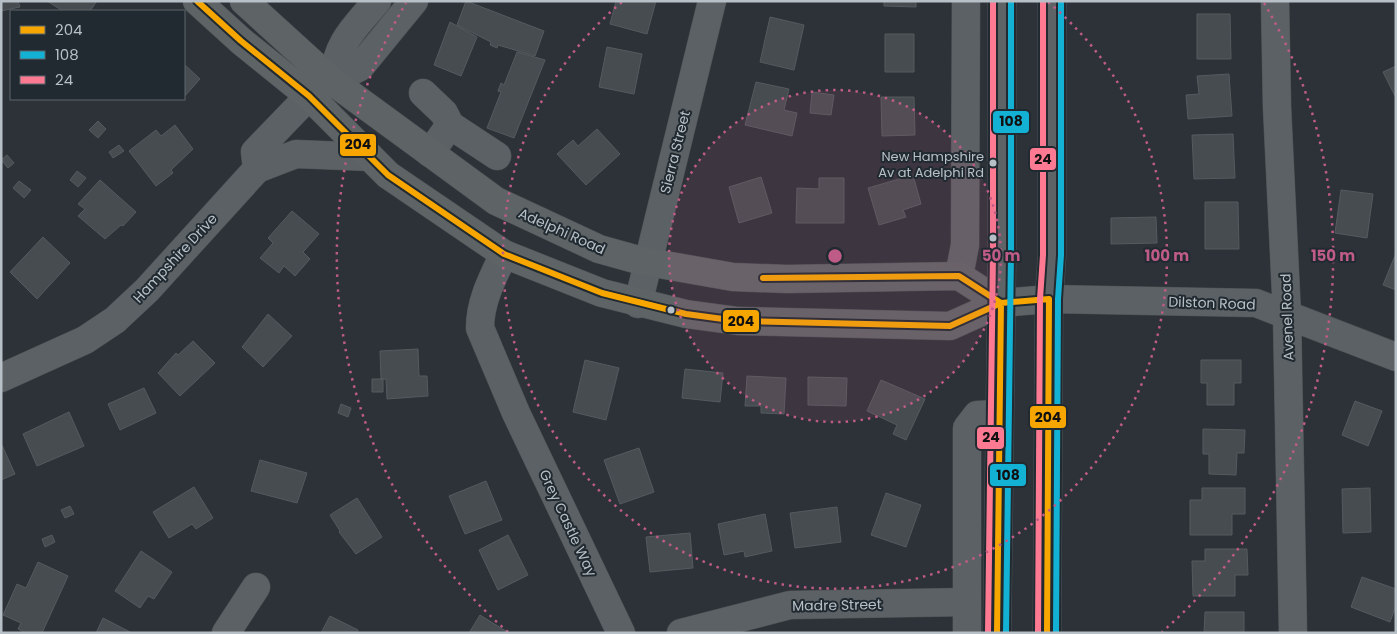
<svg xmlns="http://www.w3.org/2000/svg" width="1397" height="634" font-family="Poppins,sans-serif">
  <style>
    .building { fill: #474c50; stroke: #545a5f }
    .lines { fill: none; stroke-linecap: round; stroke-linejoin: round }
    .minor-casing { stroke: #4a4e52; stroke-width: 29 }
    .major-casing { stroke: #494f54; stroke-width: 29 }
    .minor { stroke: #5c6165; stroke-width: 28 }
    .major { stroke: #5e6366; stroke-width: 28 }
    .bus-1-casing { stroke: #202a30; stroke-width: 10 }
    .bus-2-casing { stroke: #202a30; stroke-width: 10 }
    .bus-3-casing { stroke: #202a30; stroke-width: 10 }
    .bus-1 { stroke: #f7a600; stroke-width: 6 }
    .bus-2 { stroke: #13b2d5; stroke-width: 6 }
    .bus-3 { stroke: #fe7a93; stroke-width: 6 }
    .ring { fill: none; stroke: #be5b86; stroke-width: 2.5; stroke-dasharray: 2.5 5 }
    .bus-dot { fill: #b7c0c7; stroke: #202a30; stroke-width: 2 }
    .labels { text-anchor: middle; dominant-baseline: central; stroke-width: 4; stroke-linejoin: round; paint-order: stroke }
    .bus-label { font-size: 13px; fill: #b7c0c7; stroke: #202a30; text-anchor: end }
    .street-label { font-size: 14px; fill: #b7c0c7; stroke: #202a30 }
    .centre { fill: #be5b86; stroke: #202a30; stroke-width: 2.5 }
    .ring-label { font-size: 15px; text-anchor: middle; font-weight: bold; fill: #be5b86; stroke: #202a30; stroke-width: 4; stroke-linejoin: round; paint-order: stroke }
    .line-badge { stroke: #202a30; stroke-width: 2 }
    .pale-badge-label { font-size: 14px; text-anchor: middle; font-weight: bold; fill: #111 }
  </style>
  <rect width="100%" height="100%" fill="#2c3237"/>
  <path class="building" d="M1,1H18L20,7L1,11Z
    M47,1H97L90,11H63Z
    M466,1L544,31L535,56L498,45L497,48L490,45L491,42L457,25Z
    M616,1H656L647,34L610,24Z
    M884,1H916V7L884,6Z
    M1197,14H1230L1231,59H1197Z
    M770,17L804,25L794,70L760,62Z
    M450,22L477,37L461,76L434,65Z
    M885,34H914V72H885Z
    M607,47L642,54L634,94L599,87Z
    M517,52L545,60L514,138L487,128L501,92L498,91L501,83L504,85Z
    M184,64L200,79L184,97Z
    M1396,66V98L1383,72Z
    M1229,74L1232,116L1188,119L1186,95L1199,94L1197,76Z
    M756,82L789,89L784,110L797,113L792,136L745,125Z
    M812,92L834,95L831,115L810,113Z
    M881,97H914L915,135L882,136Z
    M98,121L106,129L98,138L89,130Z
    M175,125L193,149L171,170L173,173L156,186L129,151L156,130L161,136Z
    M597,129L620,154L586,185L557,154L573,140L578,146Z
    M1233,134L1235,178L1194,179L1192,135Z
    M119,145L124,151L113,158L109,152Z
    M7,155L14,163L8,168L1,160Z
    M77,171L86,178L78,187L70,180Z
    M913,175L921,204L903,210L906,217L879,225L868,188Z
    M761,177L772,213L739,223L729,187Z
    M819,178H844V223H796L797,188L819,189Z
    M100,180L136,212L123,226L121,225L105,239L78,216L85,209L78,204Z
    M19,181L31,190L24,198L13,188Z
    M1341,190L1373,194L1367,238L1335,233Z
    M1205,202H1238L1239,249H1205Z
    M292,211L319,234L303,252L310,259L295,276L284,266L279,273L260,258L273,243L268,238Z
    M1156,217L1157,243L1111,244V218Z
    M43,237L70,263L37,299L10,272Z
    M1396,253V290L1383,285Z
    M268,314L292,336L263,367L242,347Z
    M193,341L215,363L180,396L158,373L176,353L178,355Z
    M418,349L419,376H427L428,396L387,399L386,379H381L380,351Z
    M585,360L619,368L606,420L573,412Z
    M1201,360H1241V383H1234V405H1207V383H1201Z
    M685,369L723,373L720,402L682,398Z
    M747,376L786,378L784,414L761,413V406H745Z
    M808,377L847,378L846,406L808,405Z
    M372,379H383V392H372Z
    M881,380L925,399L906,440L893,434L897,425L867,411Z
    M144,388L156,413L120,430L108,404Z
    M1355,401L1382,411L1368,446L1342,435Z
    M341,404L351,408L348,417L338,413Z
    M69,412L84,446L37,466L23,434Z
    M1203,429L1245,430L1244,453H1237L1236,475L1209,474V454H1203Z
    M1,443L15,474L1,480Z
    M639,448L654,492L620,504L604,460Z
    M260,460L307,473L297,503L251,491Z
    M486,481L502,520L465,534L449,496Z
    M194,487L213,518L196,529L192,524L169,538L153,512Z
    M1202,488H1245V514H1232V535H1190V500H1202Z
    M1370,488L1371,532L1343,533L1342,489Z
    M886,493L921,505L906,547L871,535Z
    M357,498L382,537L356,554L339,532L340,531L330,515Z
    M70,506L74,514L65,518L61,510Z
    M837,507L841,542L795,548L790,513Z
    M765,514L772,551L745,557L744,551L724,555L718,524Z
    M690,533L693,568L650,572L646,537Z
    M52,535L55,542L45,547L42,539Z
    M508,535L528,575L498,590L479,550Z
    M1205,549H1247L1248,575H1235V596H1193L1192,561H1205Z
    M141,551L172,572L154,599L148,596L140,608L115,591Z
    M38,562L68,576L42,633H26L18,629L21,623L3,615L17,584L26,588Z
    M1362,577L1396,589V606L1390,622L1351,607Z
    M1205,612H1244V633H1204Z
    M480,615L509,633H469Z
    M330,616L358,630L357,633H321Z
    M103,618L132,633H96Z"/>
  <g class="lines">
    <defs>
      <path id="minor" d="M1275,1L1277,107L1287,315L1293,633
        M332,81C339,40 351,32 377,1
        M423,93L444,113L450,125L430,153
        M450,125L497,156
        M257,169L296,154L370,157
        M504,254C493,277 480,301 480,328L516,413L621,633
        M959,276L965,245L966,1
        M1049,299L1256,303L1396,357
        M638,304L712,1
        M1,378L85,340L115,320L147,290L257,169L255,152L309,96L332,81L360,67L414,1
        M226,633L256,587
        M681,633L790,605L967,602
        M967,633V428L977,415L999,414"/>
      <path id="major" d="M197,1L241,41L309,96L388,175L504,254L602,293L686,314L738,321L950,326L1001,303L1049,299
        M244,1L332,81L496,201L599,249L642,261L733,277L787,279L959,276L1001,303
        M997,633L1002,253V1
        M1047,633L1049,299L1052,255V1"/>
    </defs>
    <use href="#minor" class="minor-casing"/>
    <use href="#major" class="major-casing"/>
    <use href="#minor" class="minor"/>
    <use href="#major" class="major"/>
    <defs>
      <path id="bus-1" d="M197,1L241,41L309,96L388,175L504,254L602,293L686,314L738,321L950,326L1001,303L1049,299L1047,633
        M763,278L959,276L1001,303
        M997,633L1001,303"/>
      <path id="bus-2" d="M1006,633L1011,253V1
        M1056,633L1058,299L1061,255V1"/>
      <path id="bus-3" d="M988,633L993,253V1
        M1038,633L1040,299L1043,255V1"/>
    </defs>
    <use href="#bus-1" class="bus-1-casing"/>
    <use href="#bus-2" class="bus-2-casing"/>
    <use href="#bus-3" class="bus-3-casing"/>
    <use href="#bus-1" class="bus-1"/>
    <use href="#bus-2" class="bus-2"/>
    <use href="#bus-3" class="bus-3"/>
  </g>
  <circle cx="835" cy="256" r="166" fill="#be5b86" fill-opacity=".12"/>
  <g class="ring">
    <circle cx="835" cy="256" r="166"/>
    <path d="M1048 2A332 332 0 1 1 622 2"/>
    <path d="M508 632A498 498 0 0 1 406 3M1264 3A498 498 0 0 1 1162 632"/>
  </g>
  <g class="bus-dot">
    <circle cx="993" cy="163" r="4.5"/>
    <circle cx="993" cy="238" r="4.5"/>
    <circle cx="671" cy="310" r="4.5"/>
  </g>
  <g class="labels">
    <g class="bus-label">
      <text x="984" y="156">New Hampshire<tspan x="984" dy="16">Av at Adelphi Rd</tspan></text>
    </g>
    <g class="street-label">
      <text transform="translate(675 152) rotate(-76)">Sierra Street</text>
      <text transform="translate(562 231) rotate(24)">Adelphi Road</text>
      <text transform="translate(175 258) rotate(-47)">Hampshire Drive</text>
      <text transform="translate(1212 303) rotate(2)">Dilston Road</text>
      <text transform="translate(1287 317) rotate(-92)">Avenel Road</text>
      <text transform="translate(568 523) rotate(65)">Grey Castle Way</text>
      <text transform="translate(837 605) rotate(-1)">Madre Street</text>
    </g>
  </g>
  <circle cx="835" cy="256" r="8" class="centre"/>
  <g class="ring-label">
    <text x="1001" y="261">50 m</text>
    <text x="1167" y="261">100 m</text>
    <text x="1333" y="261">150 m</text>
  </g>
  <g class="line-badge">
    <rect x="992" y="110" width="38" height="24" rx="5" fill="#13b2d5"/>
    <rect x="339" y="133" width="38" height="24" rx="5" fill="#f7a600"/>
    <rect x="1029" y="147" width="28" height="24" rx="5" fill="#fe7a93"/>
    <rect x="722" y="309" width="38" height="24" rx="5" fill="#f7a600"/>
    <rect x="1029" y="405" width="38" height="24" rx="5" fill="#f7a600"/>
    <rect x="976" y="426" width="29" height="24" rx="5" fill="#fe7a93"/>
    <rect x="989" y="463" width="38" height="24" rx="5" fill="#13b2d5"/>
  </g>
  <g class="pale-badge-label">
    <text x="1011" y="126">108</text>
    <text x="358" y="149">204</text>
    <text x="1043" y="164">24</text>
    <text x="741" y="326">204</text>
    <text x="1048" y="422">204</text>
    <text x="991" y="442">24</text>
    <text x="1008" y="480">108</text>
  </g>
  <rect width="1397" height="634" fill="none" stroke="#b7c0c7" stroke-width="5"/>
  <rect x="10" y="10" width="175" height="90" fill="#202a30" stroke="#5c666c"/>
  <rect x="20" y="26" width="25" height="8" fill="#f7a600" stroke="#5c666c"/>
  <text x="55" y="35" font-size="15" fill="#b7c0c7">204</text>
  <rect x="20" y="51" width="25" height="8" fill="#13b2d5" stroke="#5c666c"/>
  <text x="55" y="60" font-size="15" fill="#b7c0c7">108</text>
  <rect x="20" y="76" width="25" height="8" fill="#fe7a93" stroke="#5c666c"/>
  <text x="55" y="85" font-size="15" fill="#b7c0c7">24</text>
</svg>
